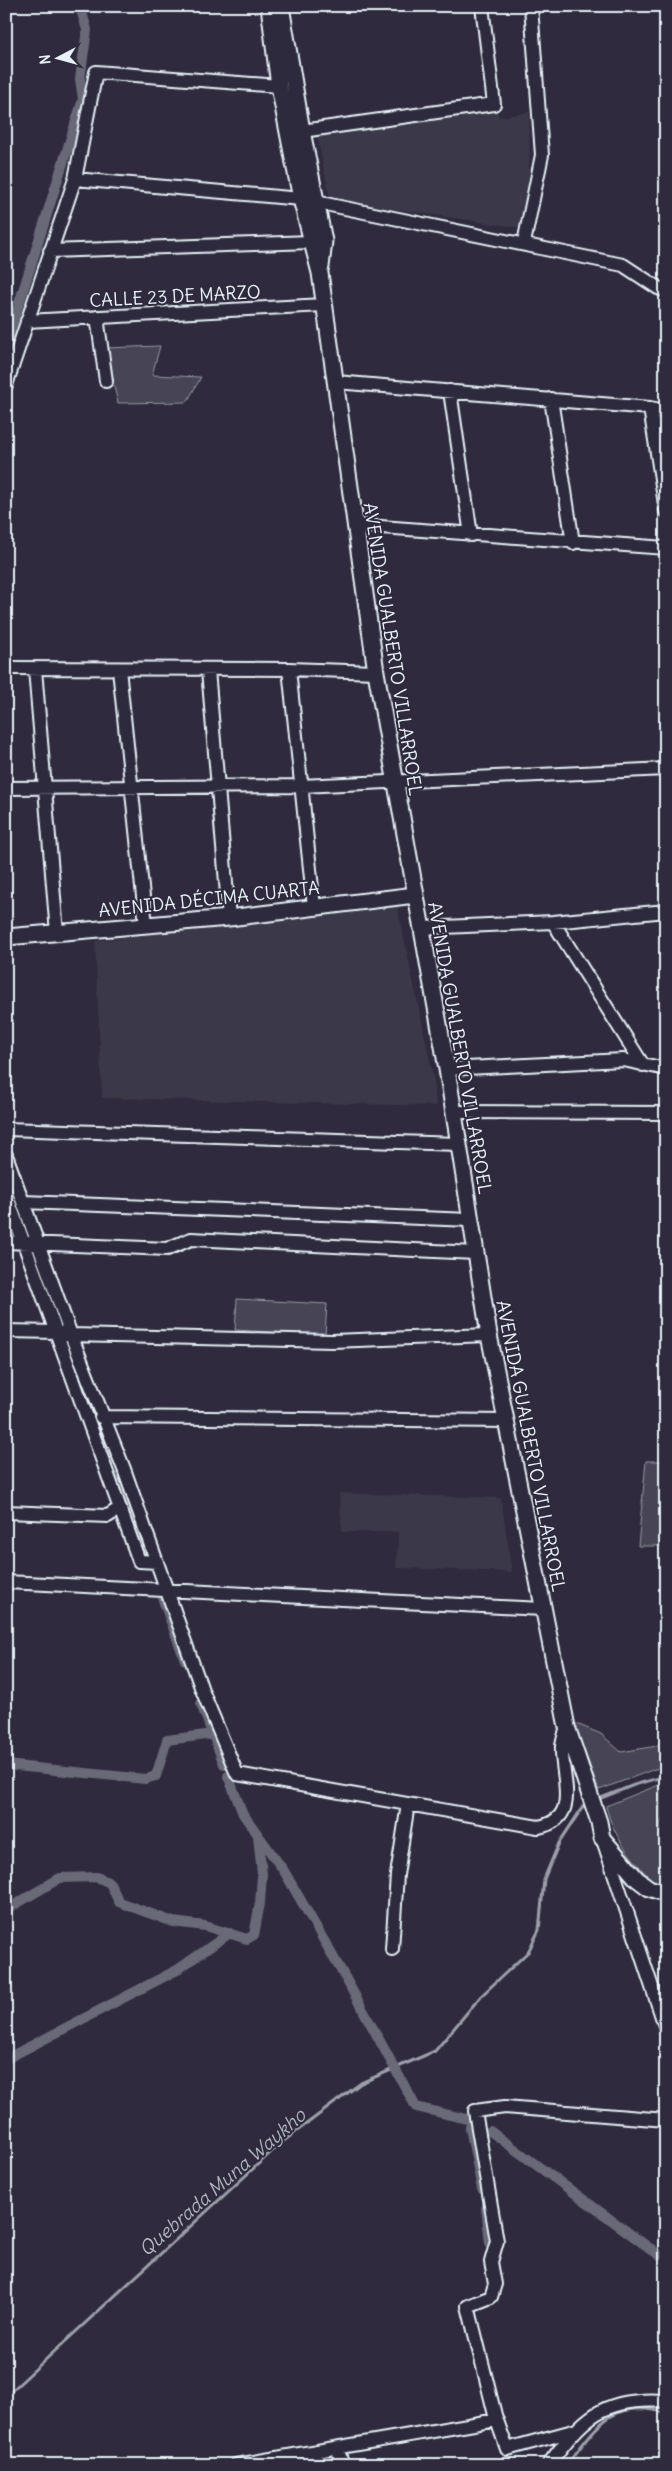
<svg xmlns="http://www.w3.org/2000/svg" width="672" height="2471" font-family="Delius,sans-serif">
  <style>
    .built { fill: #3b3749 }
    .green { fill: #464455; stroke: #979aa6 }
    .lines { fill: none; stroke-linecap: round; stroke-linejoin: round }
    .stream { stroke: #9c9fab; stroke-width: 3 }
    .canal { stroke: #696978; stroke-width: 10 }
    .minor-casing { stroke: #e8f1f8; stroke-width: 16 }
    .major-casing { stroke: #e8f1f8; stroke-width: 19 }
    .minor { stroke: #2f2a3d; stroke-width: 12 }
    .major { stroke: #2f2a3d; stroke-width: 15 }
    .labels { text-anchor: middle; dominant-baseline: central; stroke-width: 4; stroke-linejoin: round; paint-order: stroke }
    .street-label { font-size: 18px; fill: #e8f1f8; stroke: #2f2a3d }
    .water-label { font-size: 19px; font-style: italic; fill: #afb4be; stroke: #2f2a3d }
  </style>
  <rect width="100%" height="100%" fill="#2f2a3d"/>
  <filter id="ink" filterUnits="userSpaceOnUse"><feTurbulence type="fractalNoise" baseFrequency=".02" numOctaves="2"/><feDisplacementMap in="SourceGraphic" scale="10" xChannelSelector="R" yChannelSelector="G"/><feConvolveMatrix kernelMatrix="1 2 1 2 8 2 1 2 1" color-interpolation-filters="sRGB"/></filter>
  <g filter="url(#ink)">
    <path class="built" d="M497,110L499,117L530,112L528,229L333,200L329,194L317,136Z
      M397,904L434,1080L436,1106L102,1098L95,941Z
      M339,1493L501,1498L512,1572L396,1568L398,1532H342Z
      M666,1806V1845L660,1825Z"/>
    <path class="green" d="M160,346L152,375L201,377L187,402L118,403L105,348Z
      M237,1299L327,1304L325,1335L235,1330Z
      M646,1461H666V1546H638Z
      M574,1723L601,1734L621,1752L657,1746L666,1732V1765L599,1790Z
      M666,1782V1806L660,1825L666,1845V1882L653,1881C632,1860 613,1836 606,1806Z"/>
    <g class="lines">
      <path class="stream" d="M596,1800L634,1785L666,1776
        M6,2396L281,2143L361,2083L435,2051L481,1996L528,1952L539,1930L544,1879L559,1843L584,1805L588,1804
        M567,2465C596,2427 612,2397 666,2413"/>
      <path class="canal" d="M6,345L83,99L80,79L87,30L80,6
        M6,1179L14,1201
        M74,1365L112,1461
        M118,1477L146,1553
        M163,1600L185,1660
        M201,1704L224,1764
        M6,1765L145,1779L156,1776L167,1740L213,1734
        M228,1776L243,1814L284,1871L346,1979L416,2107L475,2121
        M6,1910L60,1878L97,1877L110,1883L119,1902L173,1922L205,1926L247,1939L254,1935L260,1903L262,1874L258,1836
        M6,2059L177,1970L230,1933
        M472,2119L470,2128L482,2189
        M490,2131L659,2255
        M486,2208L490,2243"/>
      <defs>
        <path id="minor" d="M302,131L494,104L482,6
          M75,179L301,199L623,265L658,288L666,291
          M524,243L542,155L531,6
          M50,251L311,242
          M97,317L106,381
          M27,321L324,305
          M336,382L650,408L666,411
          M6,385L75,179L96,72L279,86
          M450,391L471,535
          M551,399L573,543
          M650,408L666,511
          M354,525L666,548
          M6,668L289,669L376,672
          M35,669L57,933
          M119,669L146,925
          M289,669L314,907
          M208,670L229,918
          M6,788L301,786L666,769
          M553,922L643,1065
          M422,928L553,922L666,911
          M447,1069L623,1060L666,1069
          M453,1112L666,1113
          M6,1129L458,1144
          M6,1155L71,1335L124,1469L202,1690L237,1774L538,1827C583,1819 560,1776 562,1746C563,1740 565,1733 567,1727
          M6,1194L139,1561L157,1562
          M24,1202L470,1220
          M6,1242L167,1249L191,1239L475,1253
          M6,1331L56,1332L71,1335L332,1341L489,1335
          M101,1417L507,1421
          M6,1512L108,1516L120,1508
          M6,1582L543,1609
          M604,1843L666,2029
          M392,1949L397,1875L408,1804
          M573,2431L507,2449L495,2415L468,2306L491,2297L495,2284L491,2262L497,2241L475,2111L505,2107L666,2120
          M337,2448L343,2465
          M236,2465L497,2420
          M548,2465C583,2418 603,2396 666,2401"/>
        <path id="major" d="M269,6L279,86L301,199L320,273L376,672L447,1069L489,1335L567,1727L599,1822L602,1838L637,1879L649,1888L666,1894
          M281,6L302,131L324,241L321,267
          M6,937L229,918L415,895"/>
      </defs>
      <use href="#minor" class="minor-casing"/>
      <use href="#major" class="major-casing"/>
      <use href="#minor" class="minor"/>
      <use href="#major" class="major"/>
    </g>
  </g>
  <g class="labels">
    <g class="street-label">
      <text transform="translate(175 296) rotate(-3)">CALLE 23 DE MARZO</text>
      <text transform="translate(393 649) rotate(81)">AVENIDA GUALBERTO VILLARROEL</text>
      <text transform="translate(209 899) rotate(-6)">AVENIDA DÉCIMA CUARTA</text>
      <text transform="translate(460 1048) rotate(80)">AVENIDA GUALBERTO VILLARROEL</text>
      <text transform="translate(531 1446) rotate(79)">AVENIDA GUALBERTO VILLARROEL</text>
    </g>
    <g class="water-label">
      <text transform="translate(222 2182) rotate(-41)">Quebrada Muna Waykho</text>
    </g>
  </g>
  <rect width="672" height="2471" fill="none" stroke="#2f2a3d" stroke-width="25"/>
  <rect x="12" y="12" width="647" height="2446" fill="none" stroke="#e8f1f8" stroke-width="2" filter="url(#ink)"/>
  <g transform="translate(58 58) rotate(264)" stroke="#2f2a3d" stroke-width="4" paint-order="stroke">
  <path d="M0-4L9 19L0 12L-9 19Z" fill="#e8f1f8"/>
  <text y="-8" font-size="14" font-weight="bold" text-anchor="middle" fill="#e8f1f8">N</text>
  </g>
</svg>
